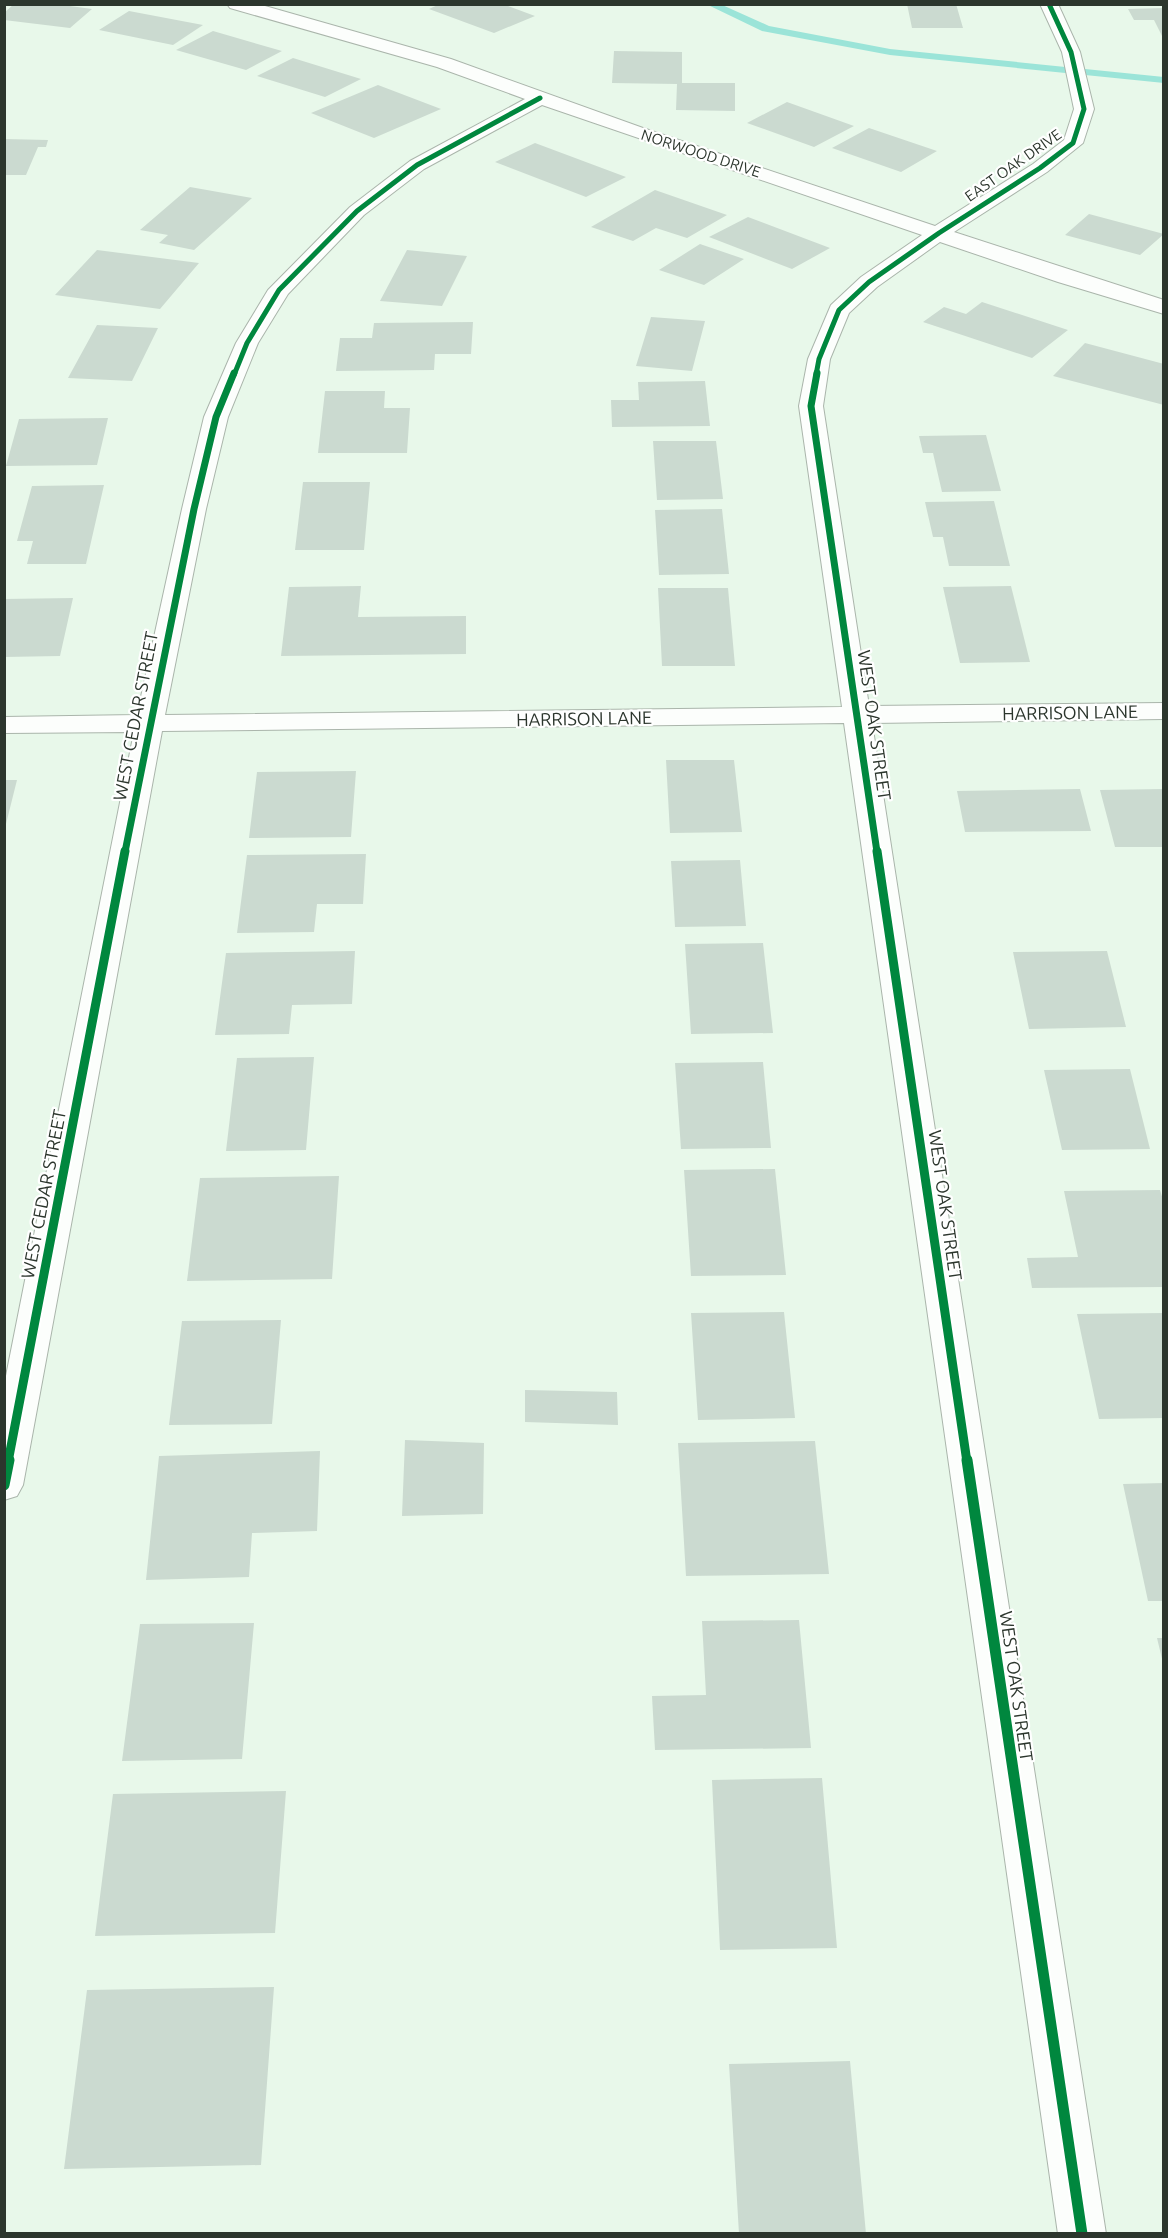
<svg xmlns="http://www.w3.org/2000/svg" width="1168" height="2238" font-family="Ubuntu,sans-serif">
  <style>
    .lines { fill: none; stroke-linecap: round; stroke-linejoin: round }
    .stream { fill: #9be4d8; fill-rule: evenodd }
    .building { fill: #cbdad0 }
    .minor-casing { stroke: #aab5ab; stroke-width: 2 }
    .minor { fill: #fcfefc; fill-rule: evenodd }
    .cycleway-far3-casing { stroke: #fff; stroke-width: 8 }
    .cycleway-far2-casing { stroke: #fff; stroke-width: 10 }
    .cycleway-far1-casing { stroke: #fff; stroke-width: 13 }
    .cycleway-casing { stroke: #fff; stroke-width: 15 }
    .cycleway-far3 { stroke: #00873e; stroke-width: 5 }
    .cycleway-far2 { stroke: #00873e; stroke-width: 7 }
    .cycleway-far1 { stroke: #00873e; stroke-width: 9 }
    .cycleway { stroke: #00873e; stroke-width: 11 }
    .labels { text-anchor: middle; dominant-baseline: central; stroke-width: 4.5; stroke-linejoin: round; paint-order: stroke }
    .far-street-label { font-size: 15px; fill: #2c362d; stroke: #fff }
    .street-label { font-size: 18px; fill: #2c362d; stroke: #fff }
  </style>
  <rect width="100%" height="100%" fill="#e8f8ea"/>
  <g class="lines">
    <path class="stream" d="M706,4H720L769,26L890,49L1164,77V83L890,55L762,31Z"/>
  </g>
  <path class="building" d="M14,4H55L92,9L70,28L4,20V13Z
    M440,4H503L535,16L494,33L429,9Z
    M907,4H956L963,28H912Z
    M1164,8V40L1154,20H1134L1128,9Z
    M129,11L203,25L173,45L99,30Z
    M213,31L282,51L246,70L176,50Z
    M614,51L682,52V83H735V111L676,110L677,84L612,83Z
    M293,58L361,79L325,97L257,76Z
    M378,85L441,109L374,138L311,113Z
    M787,102L854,126L814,147L747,123Z
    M869,128L937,151L901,172L832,148Z
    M4,139L48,140L46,147H38L26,175H4Z
    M535,143L626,177L586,197L495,162Z
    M190,187L252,198L194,250L159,243L168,235L140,230Z
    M655,190L727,215L687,238L656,228L633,241L591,227Z
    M1089,214L1164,234L1140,255L1065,235Z
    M748,217L830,248L792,269L709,237Z
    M700,244L744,259L704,285L659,270Z
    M97,250L199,263L160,309L55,295Z
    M407,250L467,256L442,306L380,301Z
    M982,302L1068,330L1032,358L923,322L944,307L966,314Z
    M651,317L705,321L692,371L636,366Z
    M473,322L471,354H435L434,370L336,371L340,338H372L374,323Z
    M97,325L158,328L132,381L68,378Z
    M1085,343L1164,364V405L1053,376Z
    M705,381L710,426L612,427L611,400H639L638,382Z
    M325,391H385L384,408H410L407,453H318Z
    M108,418L97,465L6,466L19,419Z
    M986,435L1001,491L942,492L933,453H923L919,436Z
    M653,441H716L723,499L657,500Z
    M303,482H370L364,550H295Z
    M104,485L86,564H27L33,541H17L32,486Z
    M994,501L1010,566H949L943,537H933L925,502Z
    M722,509L729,574L659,575L655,510Z
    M361,586L358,617L466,616V654L281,656L289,587Z
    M1011,586L1030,662L960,663L943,587Z
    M658,588H728L735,666H662Z
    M73,598L60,656L4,657V599Z
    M666,760H734L742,832L670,833Z
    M356,771L351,837L249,838L257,772Z
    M5,780H17L5,828Z
    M1080,789L1091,831L965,832L957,791Z
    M1164,789V847H1115L1100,790Z
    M366,854L363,904H317L314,932L237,933L247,855Z
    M740,860L746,926L675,927L671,861Z
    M763,943L773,1033L691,1034L685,944Z
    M355,951L352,1004L292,1005L289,1034L215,1035L226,953Z
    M1107,951L1126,1027L1029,1029L1013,952Z
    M314,1057L306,1150L226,1151L237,1058Z
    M763,1062L771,1148L681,1149L675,1063Z
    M1130,1069L1150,1149L1062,1150L1044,1070Z
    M775,1169L786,1275L691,1276L684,1170Z
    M339,1176L332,1279L187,1281L200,1178Z
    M1160,1190L1164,1203V1287L1032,1288L1027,1258L1078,1257L1064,1191Z
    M784,1312L795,1418L698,1420L691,1313Z
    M1164,1313V1418L1099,1419L1077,1314Z
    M281,1320L272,1424L169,1425L182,1321Z
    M525,1390L617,1392L618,1425L525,1422Z
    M405,1440L484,1443L483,1514L402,1516Z
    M815,1441L829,1574L686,1576L678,1443Z
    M320,1451L317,1531L252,1533L249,1577L146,1580L159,1456Z
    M1164,1483V1601H1148L1123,1484Z
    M799,1620L811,1748L655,1750L652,1696L706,1695L702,1621Z
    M254,1623L242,1759L122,1761L140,1624Z
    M1157,1638H1164V1663H1163Z
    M822,1778L837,1948L720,1950L712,1780Z
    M286,1791L275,1933L95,1936L113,1794Z
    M274,1987L261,2165L64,2169L87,1990Z
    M850,2061L866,2234H739L729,2064Z"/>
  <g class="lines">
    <defs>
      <path id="minor" d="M227,4H258L451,59L643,128L935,226L1033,164L1064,140L1074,109L1062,52L1040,4H1058L1080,52L1094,109L1083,143L1047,172L954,232L1164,300V314L1058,282L940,242L877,287L849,313L830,359L823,406L869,706L1164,703V719L872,723L1106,2234H1058L844,723L162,731L23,1485L17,1496L4,1500V1386L134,732L4,733V717L137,715L182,509L204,417L236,343L268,290L350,207L410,161L525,99L437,67L230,8ZM542,105L922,235L861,277L831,305L808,359L799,406L842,707L165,715L206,509L228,417L258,343L288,294L364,215L424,169Z"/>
    </defs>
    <use href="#minor" class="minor-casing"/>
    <use href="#minor" class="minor"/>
    <defs>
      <path id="cycleway-far3" d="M234,375L247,343L279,290L357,211L417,165L540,98
        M816,375L819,359L839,310L869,282L939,233L1040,168L1073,143L1084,109L1071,52L1049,4"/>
      <path id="cycleway-far2" d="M817,373L811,406L877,852
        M125,852L194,509L216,417L234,373"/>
      <path id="cycleway-far1" d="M877,851L967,1462
        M8,1462L125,851"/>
      <path id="cycleway" d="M967,1460L1082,2234
        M4,1485L9,1460"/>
    </defs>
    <use href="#cycleway-far3" class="cycleway-far3-casing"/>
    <use href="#cycleway-far2" class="cycleway-far2-casing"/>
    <use href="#cycleway-far1" class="cycleway-far1-casing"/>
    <use href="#cycleway" class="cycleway-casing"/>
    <use href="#cycleway-far3" class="cycleway-far3"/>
    <use href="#cycleway-far2" class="cycleway-far2"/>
    <use href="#cycleway-far1" class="cycleway-far1"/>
    <use href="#cycleway" class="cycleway"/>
  </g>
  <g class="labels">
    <g class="far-street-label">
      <text transform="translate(701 153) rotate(18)">NORWOOD DRIVE</text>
      <text transform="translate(1013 165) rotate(-35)">EAST OAK DRIVE</text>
    </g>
    <g class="street-label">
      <text transform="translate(1070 712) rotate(-1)">HARRISON LANE</text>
      <text transform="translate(135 716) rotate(-79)">WEST CEDAR STREET</text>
      <text transform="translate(584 718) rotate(-1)">HARRISON LANE</text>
      <text transform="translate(875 725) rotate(82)">WEST OAK STREET</text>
      <text transform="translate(43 1194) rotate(-79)">WEST CEDAR STREET</text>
      <text transform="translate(946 1205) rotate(82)">WEST OAK STREET</text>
      <text transform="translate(1017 1686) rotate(82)">WEST OAK STREET</text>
    </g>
  </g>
  <rect width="1168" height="2238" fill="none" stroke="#2c362d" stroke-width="12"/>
</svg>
